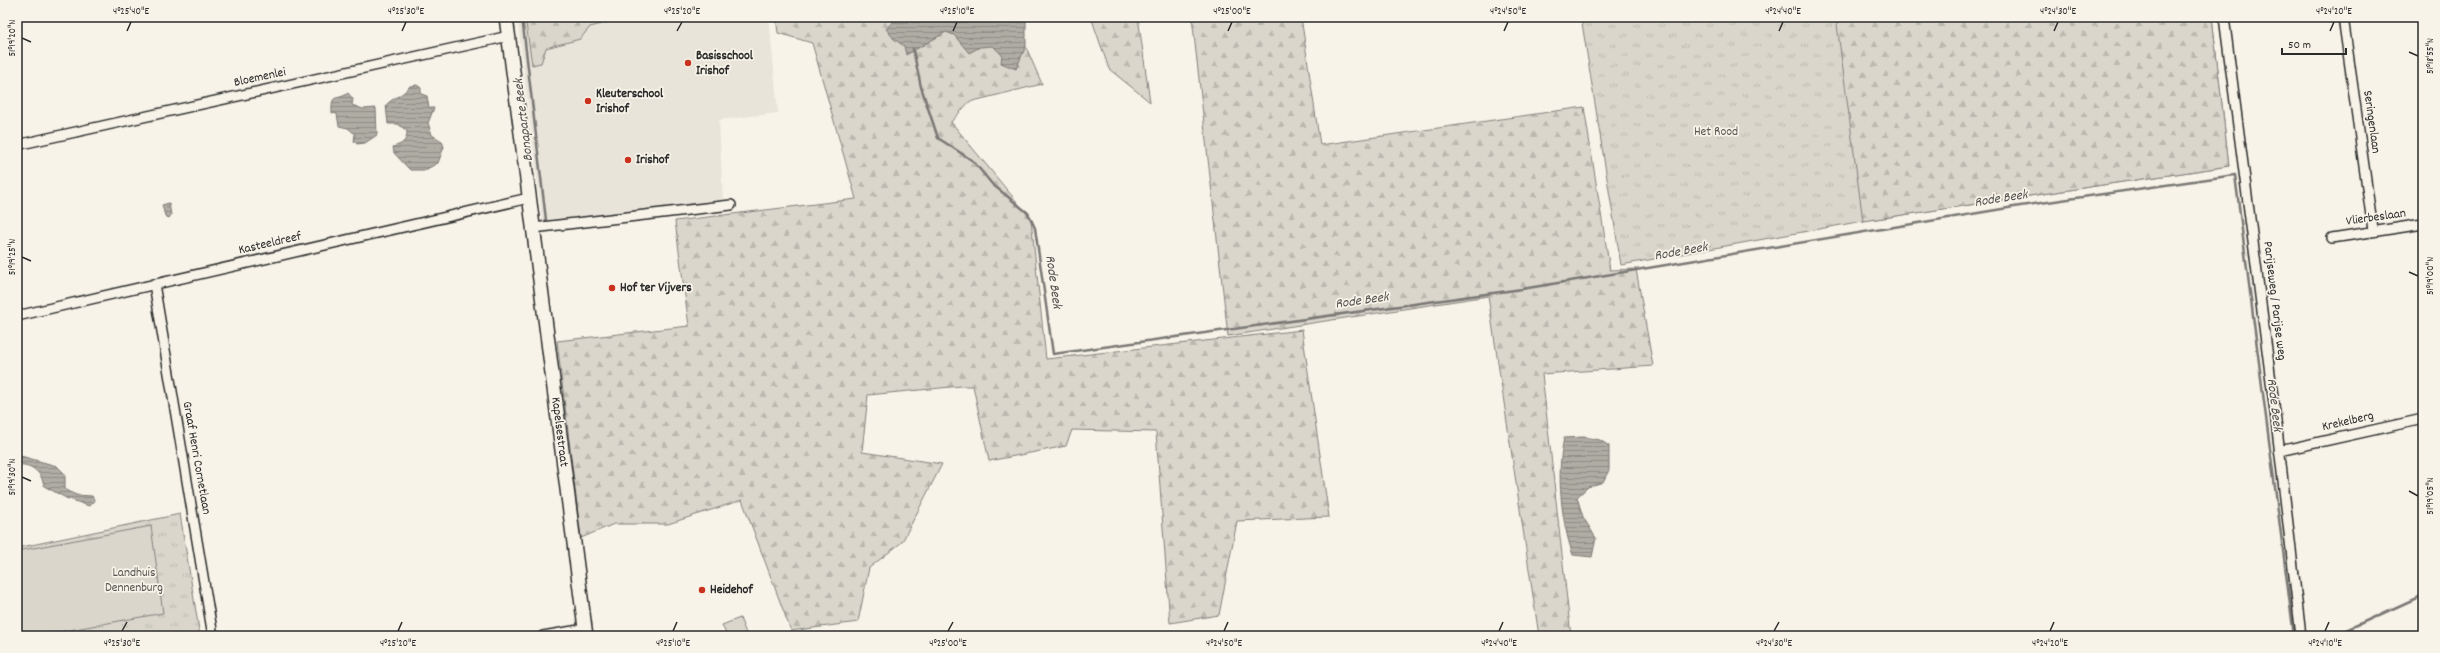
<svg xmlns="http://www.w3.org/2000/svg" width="2440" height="653" font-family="Dekko,sans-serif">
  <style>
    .built { fill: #e8e4da }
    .grass { fill: url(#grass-tufts); stroke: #82807c }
    .forest { fill: url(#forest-firs); stroke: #82807c }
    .garden { fill: #dad6cc; stroke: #82807c }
    .water { fill: url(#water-rules); stroke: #7a7874 }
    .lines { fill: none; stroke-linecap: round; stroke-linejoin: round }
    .stream { stroke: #7a7874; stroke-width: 2.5 }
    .street-casing { stroke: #2b2b2b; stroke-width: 12 }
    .primary-casing { stroke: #2b2b2b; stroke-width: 16 }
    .street { stroke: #f7f3e8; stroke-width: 9 }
    .primary { stroke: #f7f3e8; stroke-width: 13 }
    .ticks { fill: none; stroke: #2b2b2b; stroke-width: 1.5 }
    .poi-dot { fill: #c8321e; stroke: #f7f3e8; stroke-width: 1.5 }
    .labels { text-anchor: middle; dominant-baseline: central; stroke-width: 3.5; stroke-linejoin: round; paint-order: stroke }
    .poi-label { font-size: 13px; font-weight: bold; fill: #2b2b2b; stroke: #f7f3e8; text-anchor: start }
    .street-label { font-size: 13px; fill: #2b2b2b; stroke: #f7f3e8 }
    .park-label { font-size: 13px; fill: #575653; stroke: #f7f3e8 }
    .water-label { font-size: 14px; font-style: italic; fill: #53524f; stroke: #f7f3e8 }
    .neatline { fill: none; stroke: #2b2b2b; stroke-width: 1.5 }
    .ticks-label { font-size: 10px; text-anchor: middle; fill: #2b2b2b }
  </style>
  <defs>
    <pattern id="grass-tufts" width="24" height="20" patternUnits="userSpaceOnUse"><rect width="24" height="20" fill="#dad6cc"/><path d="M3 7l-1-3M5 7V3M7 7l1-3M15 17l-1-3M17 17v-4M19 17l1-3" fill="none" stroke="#bbb8af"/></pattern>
    <pattern id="forest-firs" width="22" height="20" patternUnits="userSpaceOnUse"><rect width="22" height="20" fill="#dad6cc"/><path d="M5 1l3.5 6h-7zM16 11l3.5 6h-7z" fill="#bbb8af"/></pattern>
    <pattern id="water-rules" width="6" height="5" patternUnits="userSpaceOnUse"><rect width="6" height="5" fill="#afaca4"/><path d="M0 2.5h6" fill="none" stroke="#8f8c86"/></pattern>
  </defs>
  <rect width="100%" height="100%" fill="#f7f3e8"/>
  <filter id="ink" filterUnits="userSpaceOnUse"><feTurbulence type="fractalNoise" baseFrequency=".025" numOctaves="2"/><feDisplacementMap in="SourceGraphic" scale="8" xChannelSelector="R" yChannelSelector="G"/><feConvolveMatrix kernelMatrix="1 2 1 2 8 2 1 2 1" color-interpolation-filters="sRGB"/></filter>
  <g filter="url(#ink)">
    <path class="built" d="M517,17H769L778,113L719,120L723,201L543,226Z"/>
    <path class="grass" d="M1581,17H2212L2229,166L1863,221L1621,265Z
      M180,514L200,636H17V548Z"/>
    <path class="forest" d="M525,17H618L617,20L590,27L580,39L546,48L541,63L532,65Z
      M776,17H1013L1042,84L969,102L951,122L1031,219L1046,359L1302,330L1329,517L1237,521L1219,615L1170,623L1156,432L1072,430L1066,446L989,461L973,386H961L868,395L862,452L942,464L902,542L869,568L858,622L791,631L742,500L668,524H614L581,538L557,341L689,326L675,221L856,199L812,43L778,33Z
      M1091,17H1138L1150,102L1109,69Z
      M1192,17H1301L1320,145L1584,107L1610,270L1636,269L1653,366L1542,374L1571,636H1539L1488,296L1228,336Z
      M1836,17H2212L2229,166L1863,221Z"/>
    <path class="garden" d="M151,526L163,613L37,636H21L17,618V551Z
      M740,618L747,636H727L722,625Z"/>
    <path class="water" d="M897,17H1026V46L1016,69L1001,63L1002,55L993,46L980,47L969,53L954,35L946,32L906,55L904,46L894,39L886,29Z
      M417,85L421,88V94L427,96L429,108H434L428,123L432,135L442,141L444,147L438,163L425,170H410L394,153L393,147C402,144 407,142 407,131L398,124H388L386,105C395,96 401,97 410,86Z
      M348,93L353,99L352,105L363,109L376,108L377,135L365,143L357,144L354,141L355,134L348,128L339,126L337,114L332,113C331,91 337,102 348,93Z
      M169,203L171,215L169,218L165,216L162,205Z
      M1584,437L1600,440L1609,446V470L1603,482L1588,487L1577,497L1583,517L1596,538L1592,557L1573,555C1561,521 1556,473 1564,438Z
      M17,455L57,466L65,474V489L76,495L92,496L95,501L89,506L66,498L44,486C42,472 30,463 17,465Z"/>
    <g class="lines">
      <path class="stream" d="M522,17L546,220
        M913,49L921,87L938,138L973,161L992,184L1028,213L1035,228L1053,354L1522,289L2020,206L2235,175L2294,636
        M2333,636L2423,595"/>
      <defs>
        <path id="street" d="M2224,17L2275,412L2301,636
          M2343,17L2373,230
          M17,145L509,36
          M533,228L731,205
          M2332,238L2423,224
          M154,284L213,636
          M17,316L529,198
          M2279,451L2423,419
          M543,636L585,629"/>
        <path id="primary" d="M506,17L586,636"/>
      </defs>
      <use href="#street" class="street-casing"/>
      <use href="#primary" class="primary-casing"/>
      <use href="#street" class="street"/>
      <use href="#primary" class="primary"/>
    </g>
  </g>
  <path class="ticks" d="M127,31L131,22M402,31L406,22M677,31L682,22M953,31L957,22M1228,31L1232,22M1504,31L1508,22M1779,31L1783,22M2054,31L2058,22M2330,31L2334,22M22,38L31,42M2409,52L2418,56M22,257L31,261M2409,272L2418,276M22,477L31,481M2409,491L2418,496M122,631L127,622M398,631L402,622M673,631L677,622M948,631L953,622M1224,631L1228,622M1499,631L1503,622M1774,631L1779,622M2050,631L2054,622M2325,631L2329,622"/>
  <g class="poi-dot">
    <circle cx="688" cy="63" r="4"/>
    <circle cx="588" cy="101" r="4"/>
    <circle cx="628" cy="160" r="4"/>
    <circle cx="612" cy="288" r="4"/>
    <circle cx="702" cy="590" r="4"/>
  </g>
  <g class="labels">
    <g class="poi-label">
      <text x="696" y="56">Basisschool<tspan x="696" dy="15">Irishof</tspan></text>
      <text x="596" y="94">Kleuterschool<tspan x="596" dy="15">Irishof</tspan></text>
      <text x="636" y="160">Irishof</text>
      <text x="620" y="288">Hof ter Vijvers</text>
      <text x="710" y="590">Heidehof</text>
    </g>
    <g class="street-label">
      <text transform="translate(260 78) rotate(-12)">Bloemenlei</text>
      <text transform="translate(2371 122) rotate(82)">Seringenlaan</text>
      <text transform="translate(2376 218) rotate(-8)">Vlierbeslaan</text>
      <text transform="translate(270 244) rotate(-13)">Kasteeldreef</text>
      <text transform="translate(2274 301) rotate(83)">Parijseweg / Parijse weg</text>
      <text transform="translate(2348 422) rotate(-13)">Krekelberg</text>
      <text transform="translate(559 432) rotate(83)">Kapelsestraat</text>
      <text transform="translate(196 458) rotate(80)">Graaf Henri Cornetlaan</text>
    </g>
    <g class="park-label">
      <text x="1716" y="132">Het Rood</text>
      <text x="134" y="573">Landhuis<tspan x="134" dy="15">Dennenburg</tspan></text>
    </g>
    <g class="water-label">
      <text transform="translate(524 120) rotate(-97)">Bonaparte Beek</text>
      <text transform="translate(2001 199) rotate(-9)">Rode Beek</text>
      <text transform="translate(1681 252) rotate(-10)">Rode Beek</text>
      <text transform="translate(1053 282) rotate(82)">Rode Beek</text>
      <text transform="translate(1362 301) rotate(-8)">Rode Beek</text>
      <text transform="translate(2274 405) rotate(83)">Rode Beek</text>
    </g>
  </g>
  <rect width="2440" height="653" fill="none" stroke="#f7f3e8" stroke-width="44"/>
  <path d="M2282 48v6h64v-6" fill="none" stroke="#2b2b2b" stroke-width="2"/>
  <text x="2288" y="48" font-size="12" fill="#2b2b2b" stroke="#f7f3e8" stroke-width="3" paint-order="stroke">50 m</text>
  <rect x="22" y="22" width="2396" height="609" class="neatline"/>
  <g class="ticks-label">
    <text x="131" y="14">4°25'40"E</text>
    <text x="406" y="14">4°25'30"E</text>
    <text x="682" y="14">4°25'20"E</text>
    <text x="957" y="14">4°25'10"E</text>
    <text x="1232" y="14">4°25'00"E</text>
    <text x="1508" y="14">4°24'50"E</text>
    <text x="1783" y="14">4°24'40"E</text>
    <text x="2058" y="14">4°24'30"E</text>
    <text x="2334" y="14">4°24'20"E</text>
    <text transform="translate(11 38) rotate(-90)" y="4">51°19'20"N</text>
    <text transform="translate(2429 56) rotate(-90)" y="4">51°18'55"N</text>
    <text transform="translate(11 257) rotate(-90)" y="4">51°19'25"N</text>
    <text transform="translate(2429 276) rotate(-90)" y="4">51°19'00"N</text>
    <text transform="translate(11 477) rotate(-90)" y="4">51°19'30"N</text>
    <text transform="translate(2429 496) rotate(-90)" y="4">51°19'05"N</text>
    <text x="122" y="646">4°25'30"E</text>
    <text x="398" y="646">4°25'20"E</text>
    <text x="673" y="646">4°25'10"E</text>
    <text x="948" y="646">4°25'00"E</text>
    <text x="1224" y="646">4°24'50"E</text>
    <text x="1499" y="646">4°24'40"E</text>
    <text x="1774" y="646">4°24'30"E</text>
    <text x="2050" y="646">4°24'20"E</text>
    <text x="2325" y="646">4°24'10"E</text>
  </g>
</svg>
